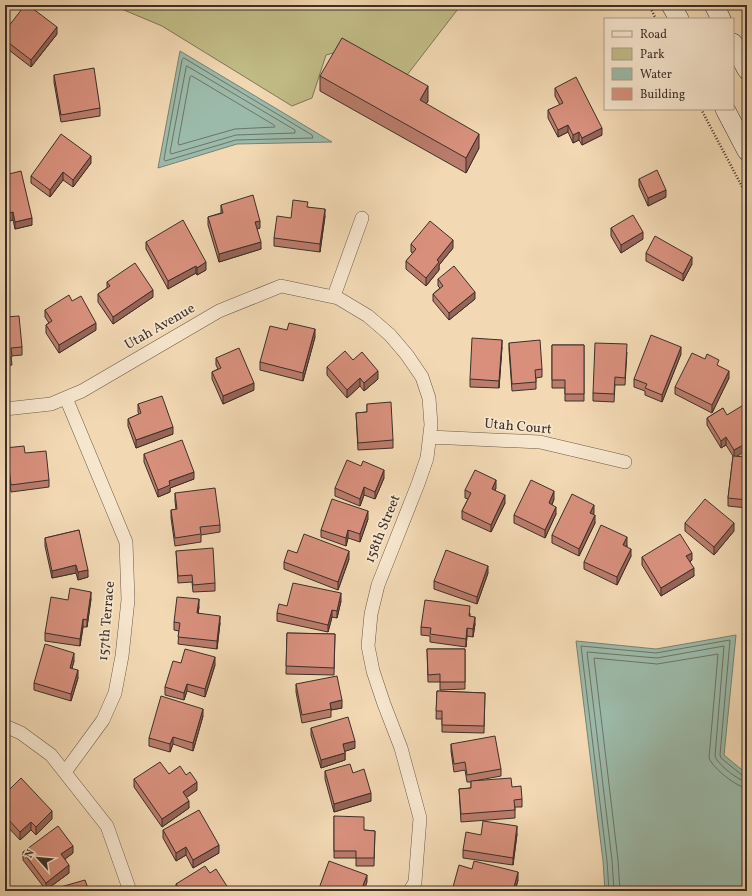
<svg xmlns="http://www.w3.org/2000/svg" width="752" height="896" font-family="Vollkorn,serif">
  <style>
    .green { fill: #c2bd87; stroke: #807658 }
    .water { fill: #9cbaa9; stroke: #768275 }
    .lines { fill: none; stroke-linecap: round; stroke-linejoin: round }
    .shore { stroke: #6c7468; stroke-width: 1 }
    .street-casing { stroke: #6a5a4b; stroke-width: 14 }
    .secondary-casing { stroke: #3d2f28; stroke-width: 20 }
    .path { stroke: #3d2f28; stroke-width: 2.5; stroke-dasharray: 1 2; stroke-linecap: butt }
    .street { stroke: #f7e6ce; stroke-width: 13 }
    .secondary { stroke: #f7e6ce; stroke-width: 19 }
    .wall { fill: #ba7c6c; stroke: #3d2f28 }
    .shaded-wall { fill: #976558; stroke: #3d2f28 }
    .building { fill: #d8907d; stroke: #3d2f28 }
    .labels { text-anchor: middle; dominant-baseline: central; stroke-width: 3.5; stroke-linejoin: round; paint-order: stroke }
    .street-label { font-size: 14px; fill: #3d2f28; stroke: #f7e6ce }
  </style>
  <rect width="100%" height="100%" fill="#f2d9b4"/>
  <filter id="stains"><feTurbulence type="fractalNoise" baseFrequency=".005" numOctaves="4"/><feColorMatrix values="0 0 0 0 .2 0 0 0 0 .09 0 0 0 0 .02 0 0 0 .5 -.17"/></filter>
  <radialGradient id="worn" r=".72"><stop offset=".6" stop-color="#630" stop-opacity="0"/><stop offset="1" stop-color="#630" stop-opacity=".3"/></radialGradient>
  <path class="green" d="M112,5H461L407,75L348,49L326,55L312,98L292,106L162,26Z"/>
  <path class="water" d="M180,51L332,142L237,144L158,168Z
    M736,635L724,755L747,774V891H605L603,861L576,641L656,649Z"/>
  <g class="lines">
    <path class="shore" d="M184,58L312,135L313,138L236,140L165,161L164,159L182,60Z
      M187,66L295,130V133L236,135L171,154L170,152L186,68Z
      M192,76L274,125L275,127L235,129L179,145L178,143L190,77Z
      M609,891L607,861L581,646L656,653L730,640L720,755L721,758L743,776L747,777
      M614,891L612,860L587,652L657,658L724,646L715,756C717,764 739,781 747,782
      M620,891L618,860L594,658L657,664L718,654L709,758C713,768 736,787 747,788"/>
    <defs>
      <path id="street" d="M334,296L362,218
        M5,409L51,404L82,391L219,311L281,286L338,298L368,316L390,335L407,355L422,377L429,398L431,425L427,458L418,484L378,585L371,614L368,646L373,671L384,704L401,748L420,818L415,882L410,891
        M430,437L540,442L625,462
        M5,726L21,733L51,755L107,826L130,891
        M65,772L103,720L115,693L122,656L128,600L126,542L66,398"/>
      <path id="secondary" d="M671,5L679,19
        M714,5L721,19
        M733,43L747,70
        M725,109L747,151"/>
    </defs>
    <use href="#street" class="street-casing"/>
    <use href="#secondary" class="secondary-casing"/>
    <path class="path" d="M649,5L656,19
      M701,109L747,196"/>
    <use href="#street" class="street"/>
    <use href="#secondary" class="secondary"/>
  </g>
  <path class="wall" d="M5,31L57,34L31,67L5,47Z
    M54,75L100,108V116L61,122L54,82Z
    M320,76L428,101L426,104L479,148L466,173L320,91Z
    M555,88L602,135L582,145L579,140L573,143L568,132L558,137L548,118V110L560,105L555,96Z
    M91,163L73,187L63,180L50,197L31,183V176Z
    M5,175L32,225L15,229L13,220L5,222Z
    M639,179L666,197L648,206L639,186Z
    M221,205L260,228L257,229L261,249L219,262L208,225V217L221,213Z
    M308,207L325,216L320,252L274,246V238L291,218Z
    M611,228L643,239L621,253L611,236Z
    M146,242L206,270L197,275L196,273L168,289L146,249Z
    M411,244L453,248L439,265V270L426,286L406,269V261L413,253L411,252Z
    M646,253L692,264L683,281L646,261Z
    M438,279L475,299L449,320L433,301V294L440,288L438,286Z
    M107,282L153,297L113,324L98,302V294L107,288Z
    M72,301L96,330L59,353L46,333V325L49,323L45,317V310Z
    M5,317L22,347V355L11,356L12,365L5,366Z
    M287,330L315,337L303,381L260,370V362Z
    M509,343L542,369V377L536,378V389L512,391L509,350Z
    M552,345H584V401H565V388H552Z
    M502,347L499,388L470,387V379Z
    M627,352L625,385H615L614,402L593,401V393Z
    M681,354L662,402L645,395V391L634,387V379Z
    M216,358L254,390L223,404L212,379V372L218,369L216,365Z
    M353,360L378,379L364,391L360,386L347,398L327,375V367Z
    M719,366L729,378L712,413L675,394V387Z
    M138,404L173,434L136,448L128,426V419L139,414L138,412Z
    M367,404L393,440V448L358,450L356,413L367,412Z
    M723,408L737,456L747,457V508L728,506V498L733,456L726,445L721,448L707,425V418Z
    M5,448L25,453L49,480V487L11,492L9,476H5Z
    M144,454L194,479L170,488V492L158,497L144,462Z
    M384,478L375,499L364,495L360,506L335,496V488Z
    M496,488L495,490L505,503L491,532L462,519V511L468,499L465,498V490Z
    M175,493L220,525V532L201,535V542L175,546L171,518V510H176L175,501Z
    M554,499L552,505L556,514L545,538L514,523V515Z
    M594,513L593,514L595,523L579,556L552,543V535Z
    M368,519L360,542L348,538L346,546L321,537V530Z
    M685,523L734,531L714,555L685,531Z
    M79,530L88,577L78,580L76,573L52,578L45,546V538Z
    M627,545V547L631,556L617,585L584,569V562Z
    M176,551L215,583V591L193,592L192,582L178,583Z
    M297,553L349,559L338,590L284,569V562Z
    M642,557L692,560L690,562L694,576L661,596L642,565Z
    M488,573L477,604L434,589V581Z
    M91,599L87,627H83L80,646L45,641V633L68,600Z
    M341,601L337,618L332,617L328,632L277,621V613L287,606Z
    M199,607L198,613L220,623L217,649L178,644L179,631L174,630V622Z
    M470,613V616L475,624L473,637L467,636L466,647L430,642V636L421,635V627Z
    M287,633L335,634L334,675L286,674Z
    M427,649H465V689L440,690V682H428Z
    M74,661L72,668L78,678L71,701L34,690V683Z
    M181,663L215,665L205,697L187,691L184,700L165,695V687Z
    M296,684L342,708L331,710V717L302,723L296,692Z
    M437,691L485,693L484,733L442,732V719H436Z
    M203,716L193,751L173,744L170,752L149,746V738Z
    M311,728L355,748L345,751V760L321,768L311,735Z
    M451,744L501,769V776L474,781L512,787L522,799V807H515V818L461,822L459,789L471,788V782H467L465,770L454,772L451,751Z
    M325,771L353,773L371,801L334,812L325,779Z
    M169,774L197,790L186,797L189,808L162,827L134,787V779Z
    M5,794L52,819L36,835L31,830L20,840L5,824Z
    M334,816L364,830L375,831L374,866H356V858H334Z
    M163,830L219,853L193,868L186,855L176,861L163,838Z
    M517,834L513,865L463,858V850L481,835Z
    M23,852L73,853L65,859L69,873L46,890L23,860Z
    M472,869L518,880L515,891H453V887Z
    M210,873L230,891H176V884Z"/>
  <path class="shaded-wall" d="M57,27V34L31,67V60Z
    M428,86V101L420,115V100Z
    M568,125V132L558,137V130Z
    M602,128V135L582,145V138Z
    M579,132V140L573,143V135Z
    M479,134V148L466,173V158Z
    M91,156V163L73,187V180Z
    M63,172V180L50,197V190Z
    M666,190V197L648,206V198Z
    M325,209V216L320,252V244Z
    M13,212V220L5,222V214Z
    M32,218V225L15,229V222Z
    M260,221V228L255,230V222Z
    M643,232V239L621,253V245Z
    M453,240V248L439,265V270L426,286V278L437,260Z
    M261,242V249L219,262V254Z
    M692,257V264L683,281V274Z
    M206,262V270L197,275V268Z
    M196,266V273L168,289V281Z
    M153,290V297L113,324V317Z
    M475,292V299L449,320V313Z
    M96,323V330L59,353V345Z
    M315,329V337L303,381V373Z
    M502,340V347L499,388V381Z
    M681,347V354L662,402V395Z
    M378,371V379L364,391V383Z
    M729,371V378L712,413V405Z
    M360,378V386L347,398V390Z
    M254,383V390L223,404V396Z
    M173,427V434L136,448V440Z
    M726,437V445L721,448V441Z
    M747,443V450L734,458V450Z
    M384,470V478L375,499V492Z
    M194,472V479L170,488V492L158,497V490L169,481Z
    M496,480V488L492,496V489Z
    M364,487V495L360,506V499Z
    M554,491V499L549,511V503Z
    M505,495V503L491,532V525Z
    M594,505V513L590,520V513Z
    M556,507V514L545,538V530Z
    M368,511V519L360,542V534Z
    M595,515V523L579,556V549Z
    M734,523V531L714,555V547Z
    M348,530V538L346,546V538Z
    M627,537V545L623,553V545Z
    M631,549V556L617,585V577Z
    M349,551V559L338,590V582Z
    M692,553V560L686,564V556Z
    M76,565V573L52,578V571Z
    M488,566V573L477,604V597Z
    M694,568V576L661,596V588Z
    M88,570V577L78,580V572Z
    M91,592V599L87,627V620Z
    M341,593V601L337,618V611Z
    M199,599V607L197,621V613Z
    M332,610V617L328,632V625Z
    M220,616V623L217,649V641Z
    M475,617V624L473,637V629Z
    M83,619V627L80,646V639Z
    M467,628V636L466,647V639Z
    M74,653V661L70,675V668Z
    M215,657V665L205,697V689Z
    M78,670V678L71,701V694Z
    M187,684V691L184,700V693Z
    M342,700V708L331,710L330,703Z
    M203,709V716L193,751V743Z
    M173,737V744L170,752V744Z
    M355,741V748L343,752V744Z
    M345,753V760L321,768V760Z
    M197,782V790L183,800V792Z
    M371,793V801L334,812V804Z
    M189,801V808L162,827V819Z
    M52,811V819L36,835V827Z
    M31,822V830L20,840V832Z
    M517,826V834L513,865V858Z
    M219,845V853L193,868V860Z
    M73,846V853L61,862V854Z
    M186,847V855L176,861V853Z
    M69,865V873L46,890V883Z
    M518,872V880L515,891H513Z
    M367,875V882L364,891H361Z"/>
  <path class="building" d="M25,5H28L57,27L31,60L5,40V31Z
    M342,38L428,86L420,100L479,134L466,158L320,76Z
    M94,68L100,108L61,115L54,75Z
    M576,77L602,128L582,138L579,132L573,135L568,125L558,130L548,110L563,103L555,88Z
    M61,134L91,156L73,180L63,172L50,190L31,176Z
    M657,170L666,190L648,198L639,179Z
    M21,171L32,218L15,222L13,212L5,214V175Z
    M253,195L260,221L255,222L261,242L219,254L208,217L223,213L221,205Z
    M293,200L308,202L307,207L325,209L320,244L274,238L277,216L291,218Z
    M633,215L643,232L621,245L611,228Z
    M183,220L206,262L197,268L196,266L168,281L146,242Z
    M430,221L453,240L437,260L439,262L426,278L406,261L416,249L411,244Z
    M655,236L692,257L683,274L646,253Z
    M135,263L153,290L113,317L98,294L110,286L107,282Z
    M454,266L475,292L449,313L433,294L443,286L438,279Z
    M69,295L72,301L81,296L96,323L59,345L46,325L52,321L45,310Z
    M19,316L22,347L11,348L12,357L5,358V317Z
    M289,323L315,329L303,373L260,362L270,326L287,330Z
    M651,335L681,347L662,395L645,388L647,384L634,379Z
    M472,338L502,340L499,381L470,379Z
    M540,340L542,369L535,370L536,382L512,384L509,343Z
    M595,343L627,344L625,378L615,377L614,394L593,393Z
    M552,345H584V394H565V380H552Z
    M239,348L254,383L223,396L212,372L221,368L216,358Z
    M345,351L353,360L362,352L378,371L364,383L360,378L347,390L327,367Z
    M692,353L705,359L707,354L719,360L717,365L729,371L712,405L675,387Z
    M162,396L173,427L136,440L128,419L141,413L138,404Z
    M391,402L393,440L358,443L356,413L367,412V404Z
    M745,404L747,407V443L734,450L726,437L721,441L707,418L723,408L727,415Z
    M182,440L194,472L169,481L170,485L158,490L144,454Z
    M24,446L25,453L46,451L49,480L11,485L9,468H5V448Z
    M733,456L747,457V500L728,498Z
    M347,460L361,466L363,461L384,470L375,492L364,487L360,499L335,488Z
    M475,470L496,480L492,489L505,495L491,525L462,511L471,493L465,490Z
    M531,480L554,491L549,503L556,507L545,530L514,515Z
    M215,488L220,525L200,527L201,534L175,538L171,510L177,509L175,493Z
    M572,494L594,505L590,513L595,515L579,549L552,535Z
    M332,499L368,511L360,534L348,530L346,538L321,530Z
    M705,499L734,523L714,547L685,523Z
    M601,525L627,537L623,545L631,549L617,577L584,562Z
    M79,530L88,570L78,572L76,565L52,571L45,538Z
    M304,534L349,551L338,582L284,562L288,550L297,553Z
    M680,534L692,553L686,556L694,568L661,588L642,557Z
    M213,548L215,583L193,585L192,575L178,576L176,551Z
    M446,550L488,566L477,597L434,581Z
    M293,583L341,593L337,611L332,610L328,625L277,613L279,604L287,606Z
    M70,588L91,592L87,620L83,619L80,639L45,633L51,597L68,600Z
    M177,597L199,599L197,613L220,616L217,641L178,637L180,623L174,622Z
    M425,600L470,606L469,616L475,617L473,629L467,628L466,639L430,634L431,628L421,627Z
    M287,633L335,634L334,668L286,666Z
    M45,644L74,653L70,668L78,670L71,694L34,683Z
    M185,649L215,657L205,689L187,684L184,693L165,687L173,661L181,663Z
    M427,649H465V682H440V674L428,675Z
    M337,676L342,700L330,703L331,709L302,715L296,684Z
    M437,691L485,693L484,726L442,725V711H436Z
    M161,696L203,709L193,743L173,737L170,744L149,738Z
    M348,717L355,741L343,744L345,753L321,760L311,728Z
    M495,736L501,769L467,775L465,762L454,764L451,744Z
    M160,762L169,774L180,766L186,775L190,772L197,782L183,792L189,801L162,819L134,779Z
    M350,764L353,773L364,769L371,793L334,804L325,771Z
    M21,778L52,811L36,827L31,822L20,832L5,816V794Z
    M511,778L512,787L521,786L522,799L514,800L515,810L461,814L459,789L471,788V781Z
    M199,810L219,845L193,860L186,847L176,853L163,830Z
    M334,816L364,817V830L375,831L374,858H356V851H334Z
    M483,821L517,826L513,858L463,850L466,832L481,835Z
    M58,826L73,846L61,854L69,865L46,883L23,852Z
    M329,861L367,875L361,891H318Z
    M474,861L518,872L513,891H468L453,887L459,865L472,869Z
    M205,866L210,873L216,869L230,891H181L176,884Z
    M85,880L89,891H58L57,888Z"/>
  <g class="labels">
    <g class="street-label">
      <text transform="translate(160 327) rotate(-30)">Utah Avenue</text>
      <text transform="translate(518 427) rotate(5)">Utah Court</text>
      <text transform="translate(383 529) rotate(-68)">158th Street</text>
      <text transform="translate(107 621) rotate(-85)">157th Terrace</text>
    </g>
  </g>
  <rect width="752" height="896" fill="none" stroke="#f2d9b4" stroke-width="20"/>
  <rect x="6" y="6" width="740" height="884" fill="none" stroke="#3d2f28" stroke-width="2"/>
  <rect x="10" y="10" width="732" height="876" fill="none" stroke="#3d2f28"/>
  <rect x="604" y="18" width="130" height="92" fill="#f7e6ce" stroke="#ad9d8c"/>
  <rect x="612" y="31" width="20" height="6" fill="#f7e6ce" stroke="#ad9d8c"/>
  <text x="640" y="38" font-size="12" fill="#3d2f28">Road</text>
  <rect x="612" y="48" width="20" height="12" fill="#c2bd87" stroke="#ad9d8c"/>
  <text x="640" y="58" font-size="12" fill="#3d2f28">Park</text>
  <rect x="612" y="68" width="20" height="12" fill="#9cbaa9" stroke="#ad9d8c"/>
  <text x="640" y="78" font-size="12" fill="#3d2f28">Water</text>
  <rect x="612" y="88" width="20" height="12" fill="#d8907d" stroke="#ad9d8c"/>
  <text x="640" y="98" font-size="12" fill="#3d2f28">Building</text>
  <g transform="translate(38 858) rotate(297)" stroke="#f7e6ce" stroke-width="3" paint-order="stroke">
  <path d="M0-3L7 15L0 10L-7 15Z" fill="#3d2f28"/>
  <text y="-6" font-size="11" font-weight="bold" text-anchor="middle" fill="#3d2f28">N</text>
  </g>
  <rect width="100%" height="100%" filter="url(#stains)"/>
  <rect width="100%" height="100%" fill="url(#worn)"/>
</svg>
